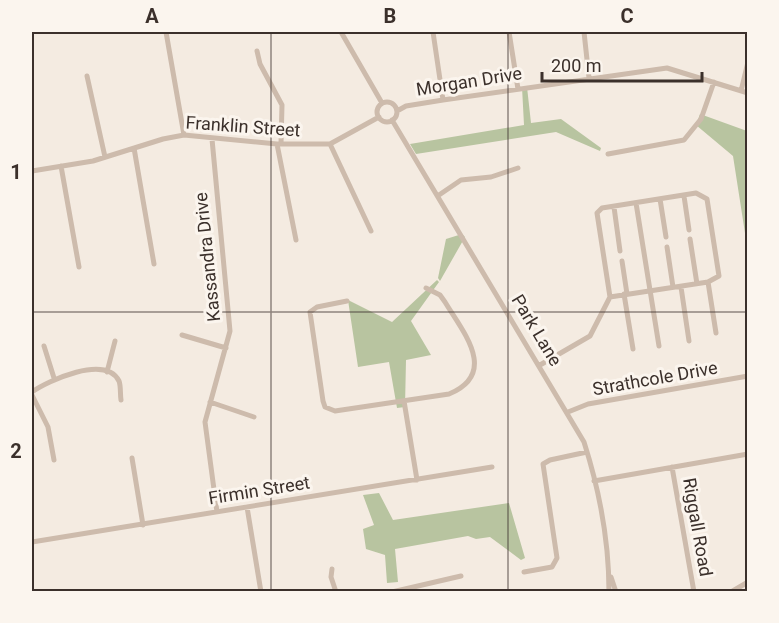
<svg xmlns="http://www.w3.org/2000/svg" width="779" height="623" font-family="Roboto,sans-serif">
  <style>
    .green { fill: #b8c4a0 }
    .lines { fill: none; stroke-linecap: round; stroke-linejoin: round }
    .minor { stroke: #cdbbac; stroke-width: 5 }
    .grid { fill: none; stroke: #3b302b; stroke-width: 1.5; stroke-opacity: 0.55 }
    .labels { text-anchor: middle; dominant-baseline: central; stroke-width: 6; stroke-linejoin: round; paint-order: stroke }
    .street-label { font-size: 18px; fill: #3b302b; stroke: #fbf5ee }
    .neatline { fill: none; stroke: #3b302b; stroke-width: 2 }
    .grid-label { font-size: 20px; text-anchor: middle; font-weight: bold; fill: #3b302b }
  </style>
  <rect width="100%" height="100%" fill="#f4ebe1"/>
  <path class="green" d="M522,87H527L531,123L561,119L601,148L600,151L556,132L416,154L410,144L524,125Z
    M700,114L747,131V246L733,156L696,125Z
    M462,234L465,237L440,281L438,278L446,239Z
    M437,280L439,282L411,321L431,355L406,360L405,407L397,408L389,362L358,367L348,300L392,322Z
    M379,493L393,520L509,503L525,558L521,560L490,537L476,539L468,536L395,549L398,582L387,583L385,555L366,549L363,529L374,525L363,495Z"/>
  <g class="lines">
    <path class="minor" d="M166,32L184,135
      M341,32L382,103
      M433,32L443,100
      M509,32L518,89
      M584,32L589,78
      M257,51L260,64L282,105L281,144
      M87,76L105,157
      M741,91L748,62
      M377 112a10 10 0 1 1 20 0a10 10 0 1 1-20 0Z
      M397,111L406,106L443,100L667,68L748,93
      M392,120L584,442C599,489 609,543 609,592
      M212,139L230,331L205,422L217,512
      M277,144L296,240
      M330,144L371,231
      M134,148L154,264
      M608,154L684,140L701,119L714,82
      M61,166L79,267
      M32,171L93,161L163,139L184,135L277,144H330L379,117
      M439,195L461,180L491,177L518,168
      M684,196L689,230
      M660,199L666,237
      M636,203L659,346
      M614,207L620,251
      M690,239L697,284
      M667,247L673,287
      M622,261L627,294
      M681,287L689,341
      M624,294L633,349
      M610,297L597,213L602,208L696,193L707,199L719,276L708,282
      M347,301L317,307L310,312L323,401L325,407L335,411L449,394C499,373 463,332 445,302L440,295L426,288
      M182,335L226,348
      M44,346L54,378
      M540,365L590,336L610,297L708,282L716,333
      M107,372L115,341
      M32,392C48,381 105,354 119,381C121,386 120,394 121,400
      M32,395L48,427L54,460
      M404,401L417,480
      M210,402L254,417
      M568,412L588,404L748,376
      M132,458L143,525
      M672,467L694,592
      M594,481L748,454
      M247,507L261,592
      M32,542L492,467
      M332,569L331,577L336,592
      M524,572L552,567L557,558L543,464L550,460L587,452
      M611,577L616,592
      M371,592H389
      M392,592L461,576
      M731,592L748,582"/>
  </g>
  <path class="grid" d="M271,32V592M508,32V592M32,312H748"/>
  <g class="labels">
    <g class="street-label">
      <text transform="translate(469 81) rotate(-9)">Morgan Drive</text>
      <text transform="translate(243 126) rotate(4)">Franklin Street</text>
      <text transform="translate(207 257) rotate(-96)">Kassandra Drive</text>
      <text transform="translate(537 330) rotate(59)">Park Lane</text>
      <text transform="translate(655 378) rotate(-10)">Strathcole Drive</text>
      <text transform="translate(259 490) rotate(-9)">Firmin Street</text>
      <text transform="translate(698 527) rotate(80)">Riggall Road</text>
    </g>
  </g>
  <rect width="779" height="623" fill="none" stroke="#fbf5ee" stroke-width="66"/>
  <path d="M542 72v9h160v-9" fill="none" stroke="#3b302b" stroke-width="3"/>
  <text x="551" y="72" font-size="18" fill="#3b302b" stroke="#fbf5ee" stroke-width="4.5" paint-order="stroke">200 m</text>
  <rect x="33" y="33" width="713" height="557" class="neatline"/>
  <g class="grid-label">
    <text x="152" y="23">A</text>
    <text x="390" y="23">B</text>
    <text x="627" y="23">C</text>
    <text x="16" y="179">1</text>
    <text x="16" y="458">2</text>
  </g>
</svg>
